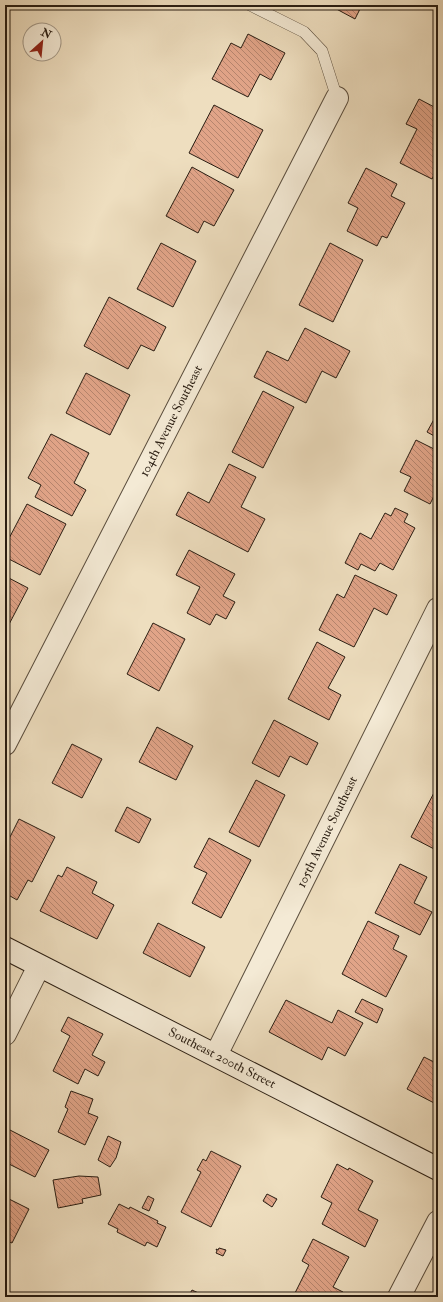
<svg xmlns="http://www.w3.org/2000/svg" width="443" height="1302" font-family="'IM FELL Double Pica',serif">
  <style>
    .building { fill: url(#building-back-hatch); stroke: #291d12 }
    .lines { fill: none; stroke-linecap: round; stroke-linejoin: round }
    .lane-casing { stroke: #5a4d3d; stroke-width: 12 }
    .street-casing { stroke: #5a4d3d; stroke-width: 24 }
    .secondary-casing { stroke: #291d12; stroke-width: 24 }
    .lane { stroke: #f4ead5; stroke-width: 11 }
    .street { stroke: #f4ead5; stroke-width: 22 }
    .secondary { stroke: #f4ead5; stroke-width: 22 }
    .labels { text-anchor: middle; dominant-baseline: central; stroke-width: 3; stroke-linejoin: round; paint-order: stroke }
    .street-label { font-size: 13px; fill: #291d12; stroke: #f4ead5 }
  </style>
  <defs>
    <pattern id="building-back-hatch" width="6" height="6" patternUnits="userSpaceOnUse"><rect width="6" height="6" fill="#e1a488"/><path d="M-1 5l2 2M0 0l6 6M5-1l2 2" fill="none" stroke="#b6856e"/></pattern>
  </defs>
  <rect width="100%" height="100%" fill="#eedebf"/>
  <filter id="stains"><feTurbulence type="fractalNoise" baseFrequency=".005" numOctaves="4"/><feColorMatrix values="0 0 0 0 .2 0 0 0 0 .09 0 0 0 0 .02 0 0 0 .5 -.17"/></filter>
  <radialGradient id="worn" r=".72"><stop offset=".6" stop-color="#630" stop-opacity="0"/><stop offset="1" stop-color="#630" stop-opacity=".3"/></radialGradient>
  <path class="building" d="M329,5H362L355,19Z
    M248,34L285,53L271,80L260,74L248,97L212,79L231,43L241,48Z
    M419,99L438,109V167L432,179L400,163L417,129L406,124Z
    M214,105L263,130L238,178L189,153Z
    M192,167L234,190L214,226L204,221L198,233L166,216Z
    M366,168L397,184L391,196L405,203L387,238L382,236L377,246L347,231L358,208L348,203Z
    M161,243L196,261L173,307L137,289Z
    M330,243L363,260L333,322L299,305Z
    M109,297L166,327L154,351L141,345L128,369L84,346Z
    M305,328L350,351L336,378L322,371L306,403L254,377L267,351L288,361Z
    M86,373L130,395L110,435L66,413Z
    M263,391L294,407L263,468L232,452Z
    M438,412V438L427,432Z
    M51,434L89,453L74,483L86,490L72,516L35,497L41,485L28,478Z
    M416,440L438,451V488L430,504L404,491L411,477L400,472Z
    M229,464L256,477L241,507L265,519L248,552L176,515L188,492L209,503Z
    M27,504L66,524L40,575L5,557V546Z
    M395,508L408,514L404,522L415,528L393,570L380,563L375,571L361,564L358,570L345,563L360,533L371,539L385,513L391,516Z
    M189,550L235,574L223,596L235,602L226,619L216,614L210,625L187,613L200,587L176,575Z
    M355,575L397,595L387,615L374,608L354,647L319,630L337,594L344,598Z
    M5,576L28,588L5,632Z
    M153,623L185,639L159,691L127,674Z
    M317,642L345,657L328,688L341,695L329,720L288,699Z
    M274,720L318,743L307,765L290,756L279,777L252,763Z
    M157,727L193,746L176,780L139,762Z
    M72,744L102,759L82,798L52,783Z
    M256,780L285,795L259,847L229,832Z
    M438,785V851L411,837Z
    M127,807L151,819L139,843L115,831Z
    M19,819L55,837L32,882L28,880L17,900L5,893V847Z
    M209,838L251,860L221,918L192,903L207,873L194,867Z
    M400,864L427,877L414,903L432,912L420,935L375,913Z
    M67,867L97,882L92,893L114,905L97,939L40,911L58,875L62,877Z
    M368,921L399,936L393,949L407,956L386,997L342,974Z
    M158,923L205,947L190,977L143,953Z
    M362,999L383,1009L377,1023L355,1012Z
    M286,1000L332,1023L338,1010L363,1023L345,1056L328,1047L322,1060L269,1032Z
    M68,1017L103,1034L92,1055L105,1062L98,1076L85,1069L78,1084L53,1071L70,1036L61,1031Z
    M424,1057L438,1064V1105L407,1089Z
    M71,1091L93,1099L88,1113L98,1117L85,1145L58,1132L68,1109L65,1107Z
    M8,1129L49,1150L35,1177L5,1162V1135Z
    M108,1136L121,1142L116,1158L110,1167L98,1160Z
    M211,1151L241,1166L211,1227L181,1212L201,1172L197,1170L203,1159L206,1161Z
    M337,1164L348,1170L349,1168L373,1181L358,1210L378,1220L365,1247L322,1224L332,1203L321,1197Z
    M79,1176L98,1177L101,1195L82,1199L83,1203L58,1208L53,1180Z
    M267,1194L277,1199L272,1207L263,1201Z
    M148,1196L154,1199L149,1211L142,1208Z
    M5,1197L29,1209L12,1243L5,1240Z
    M119,1204L129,1209L130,1207L158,1221L157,1223L166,1227L157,1247L147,1242L145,1246L117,1232L118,1229L108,1224Z
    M313,1239L349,1257L333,1287L343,1292L340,1297H293L309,1265L302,1261Z
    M219,1248L226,1250L223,1256L216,1253L217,1251L216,1249L218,1250Z
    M192,1290L205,1296V1297H188Z"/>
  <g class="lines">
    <defs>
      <path id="lane" d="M250,5L304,32L322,51L337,98"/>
      <path id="street" d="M5,744L337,98
        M5,1034L39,966
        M216,1055L438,609
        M399,1297L438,1222"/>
      <path id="secondary" d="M5,948L438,1169"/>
    </defs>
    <use href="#lane" class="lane-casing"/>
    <use href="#street" class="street-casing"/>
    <use href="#secondary" class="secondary-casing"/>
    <use href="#lane" class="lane"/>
    <use href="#street" class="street"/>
    <use href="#secondary" class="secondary"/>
  </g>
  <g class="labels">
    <g class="street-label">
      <text transform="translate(171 421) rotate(-63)">104th Avenue Southeast</text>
      <text transform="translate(327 832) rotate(-64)">105th Avenue Southeast</text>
      <text transform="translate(222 1058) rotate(27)">Southeast 200th Street</text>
    </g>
  </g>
  <rect width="443" height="1302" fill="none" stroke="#eedebf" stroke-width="20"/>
  <rect x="6" y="6" width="431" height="1290" fill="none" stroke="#291d12" stroke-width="2"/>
  <rect x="10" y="10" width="423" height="1282" fill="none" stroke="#291d12"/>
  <g transform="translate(42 42) rotate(27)"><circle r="19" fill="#f4ead5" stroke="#a39887"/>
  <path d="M0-3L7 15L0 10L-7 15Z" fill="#8f2418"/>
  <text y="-6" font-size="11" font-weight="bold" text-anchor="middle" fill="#291d12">N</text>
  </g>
  <rect width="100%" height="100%" filter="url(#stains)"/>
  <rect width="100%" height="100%" fill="url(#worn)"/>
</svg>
